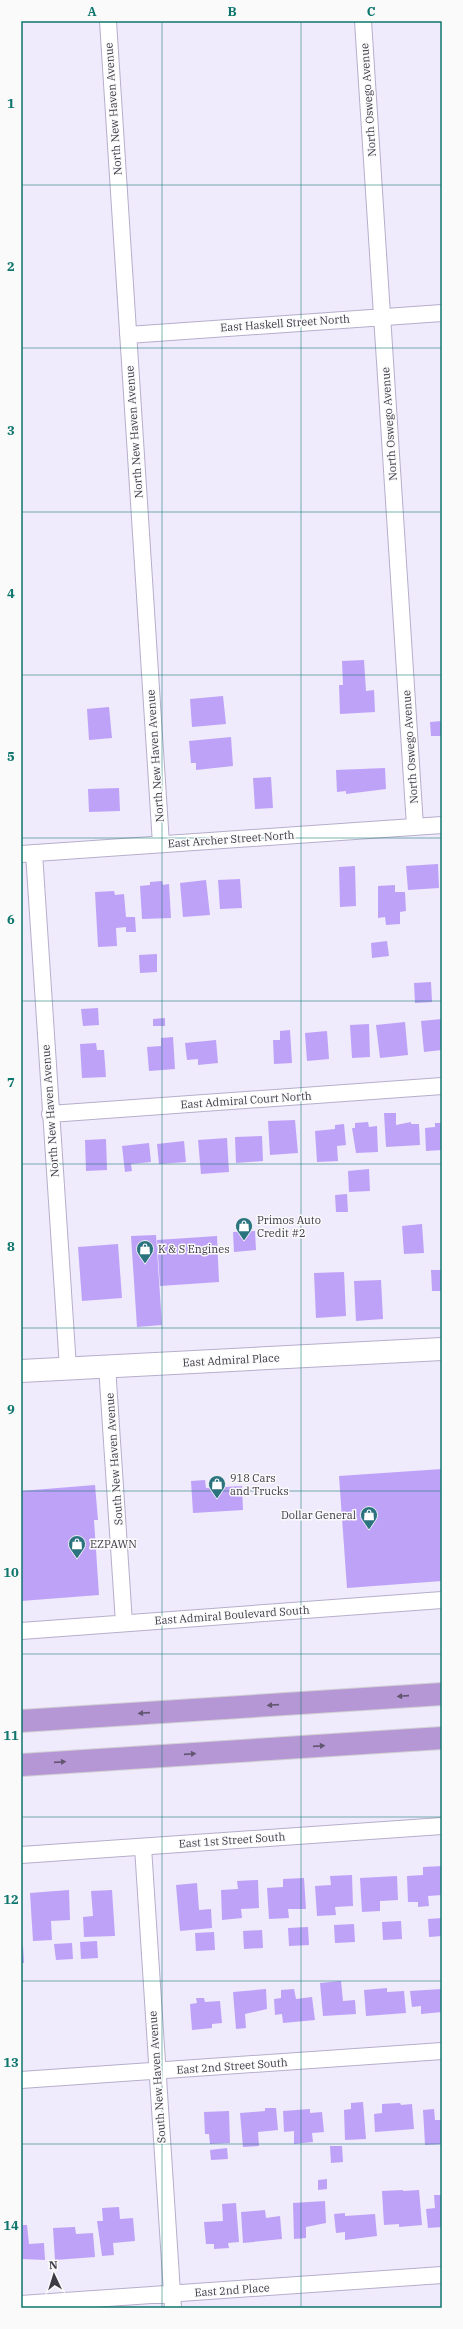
<svg xmlns="http://www.w3.org/2000/svg" width="463" height="2329" font-family="'IBM Plex Serif',serif">
  <style>
    .building { fill: #bea2f8 }
    .lines { fill: none; stroke-linecap: round; stroke-linejoin: round }
    .minor-casing { stroke: #b7aecb; stroke-width: 18 }
    .secondary-casing { stroke: #b7aecb; stroke-width: 24 }
    .motorway-casing { stroke: #d1d0d3; stroke-width: 24 }
    .minor { stroke: #fff; stroke-width: 16 }
    .secondary { stroke: #fff; stroke-width: 22 }
    .motorway { stroke: #b697d5; stroke-width: 22 }
    .oneway { fill: #625671 }
    .grid { fill: none; stroke: #0f766e; stroke-width: 1; stroke-opacity: 0.55 }
    .labels { text-anchor: middle; dominant-baseline: central; stroke-width: 3; stroke-linejoin: round; paint-order: stroke }
    .street-label { font-size: 11px; fill: #3e3a46; stroke: #fafafa }
    .poi-label { font-size: 11px; fill: #3e3a46; stroke: #fafafa; text-anchor: start }
    .neatline { fill: none; stroke: #0f766e; stroke-width: 1.5 }
    .grid-label { font-size: 13px; text-anchor: middle; font-weight: bold; fill: #0f766e }
  </style>
  <rect width="100%" height="100%" fill="#efeafc"/>
  <path class="building" d="M364,660L366,691L374,690L375,712L340,714L339,685H343L342,661Z
    M223,696L226,724L192,727L190,699Z
    M109,707L112,738L89,740L87,709Z
    M442,721V736H431L430,722Z
    M231,737L233,766L196,770V763H191L189,741Z
    M385,768L386,789L346,794V791L337,792L336,770Z
    M271,777L273,808L255,809L253,778Z
    M119,788L120,811L89,812L88,789Z
    M438,864L439,888L408,890L406,866Z
    M355,866L356,906L340,907L339,867Z
    M240,879L242,908L220,909L218,880Z
    M206,880L210,915L183,917L180,883Z
    M162,881L163,885L169,884L171,918L142,919L140,886L150,885V882Z
    M395,885V892H405L406,911L400,912V924L386,925L385,917L378,918V886Z
    M114,891L115,895L124,894L126,917H135L136,932H126V927L116,928L117,946L98,947L95,892Z
    M387,941L389,956L372,958L371,943Z
    M157,954V972L140,973L139,955Z
    M431,982L432,1002L415,1003L414,983Z
    M98,1008L99,1025L83,1026L81,1009Z
    M165,1018V1026H153V1019Z
    M442,1019V1050L424,1052L421,1021Z
    M405,1022L408,1055L380,1058L376,1025Z
    M369,1024L370,1057L352,1058L350,1025Z
    M290,1030L292,1063L274,1064L273,1040H280V1031Z
    M327,1031L329,1059L307,1061L305,1033Z
    M173,1037L175,1069L149,1071L147,1047L161,1046V1038Z
    M216,1040L218,1063L198,1065V1059L187,1060L185,1043Z
    M96,1043L97,1050H104L106,1077L82,1078L80,1044Z
    M384,1113H396V1125L411,1122V1124H419L420,1145L386,1147Z
    M295,1120L298,1153L270,1155L268,1121Z
    M368,1122L369,1127L377,1126L378,1152L356,1153L352,1128H355V1123Z
    M435,1123H442V1150L426,1151L425,1128L435,1127Z
    M344,1124L346,1145L337,1146L338,1161L317,1162L315,1131L335,1129V1125Z
    M262,1136L263,1161L236,1163L235,1137Z
    M227,1138L229,1172L201,1174L198,1140Z
    M106,1139L107,1170L86,1171L85,1140Z
    M184,1141L186,1162L159,1164L157,1144Z
    M149,1143L151,1162L131,1164L132,1171L125,1172L122,1146Z
    M369,1169L370,1191L349,1192L348,1171Z
    M347,1194L348,1212H336L335,1195Z
    M422,1224L424,1253L404,1254L402,1226Z
    M255,1231L256,1250L234,1252L233,1232Z
    M156,1235L162,1325L137,1327L131,1236Z
    M217,1236L219,1282L160,1286L157,1240Z
    M118,1244L122,1298L82,1301L78,1247Z
    M431,1270H442V1291H432Z
    M344,1272L346,1316L316,1318L314,1273Z
    M381,1280L383,1319L356,1321L354,1281Z
    M442,1469V1581L347,1588L339,1476Z
    M205,1480L206,1488L242,1486L243,1510L193,1513L191,1481Z
    M95,1485L98,1520H94L99,1595L21,1601V1491Z
    M442,1866V1895L428,1896L429,1906L418,1907V1902H408L407,1876L423,1875V1867Z
    M352,1875L353,1906L335,1907L336,1915L317,1916L315,1886L331,1885L330,1876Z
    M397,1876L398,1900L380,1901V1911L362,1912L360,1878Z
    M304,1878L306,1909H288L289,1918L269,1919L267,1888L283,1887V1879Z
    M258,1880L259,1908L241,1909L242,1918L222,1920L221,1890L238,1889L237,1881Z
    M197,1883L199,1910L211,1909L212,1928L180,1931L176,1885Z
    M69,1890L70,1920L51,1921L52,1940L33,1941L30,1893Z
    M112,1890L115,1936L84,1937L83,1917L93,1916L91,1891Z
    M442,1918V1936L429,1937L428,1919Z
    M401,1921L402,1939L383,1940L382,1922Z
    M354,1924L355,1942L335,1943L334,1925Z
    M308,1927L309,1945L289,1946L288,1928Z
    M262,1930L263,1948L244,1949L243,1931Z
    M214,1932L215,1950L196,1951L195,1933Z
    M97,1941L98,1958L81,1959L80,1942Z
    M72,1943L73,1959L56,1960L54,1944Z
    M23,1946L24,1963H21V1947Z
    M341,1981L343,2001L355,2000L356,2014L323,2016L320,1983Z
    M387,1988V1992L404,1991L406,2013L366,2016L364,1990Z
    M266,1989L267,2009L245,2014L246,2028L236,2029L233,1992Z
    M294,1989L296,1999L312,1997L315,2020L283,2023L282,2014L275,2015L274,1999L281,1998V1990Z
    M442,1989V2012L421,2014V2006L412,2007L410,1991Z
    M196,1998H204L205,2002L220,2001L222,2023L212,2024V2028L192,2030L190,2004L197,2003Z
    M363,2102L366,2139L345,2140L344,2110L351,2109V2103Z
    M400,2103L401,2105L412,2104L414,2129L375,2132L374,2114L382,2113V2104Z
    M265,2108H276L278,2130L258,2132L259,2146L243,2147L240,2113L265,2111Z
    M310,2109V2113L322,2112L324,2132L312,2133L313,2142L294,2144V2131L284,2132L283,2111Z
    M434,2109L435,2120H442V2144L425,2145L423,2110Z
    M229,2111L230,2143L210,2144L209,2134H205L204,2112Z
    M330,2146H342L343,2162L331,2163Z
    M227,2148L228,2159L211,2160L210,2150Z
    M327,2179V2189L318,2190V2180Z
    M403,2190V2191L419,2190L422,2225L399,2227V2224L384,2225L382,2191Z
    M434,2195H442V2227L428,2228L426,2209L435,2208Z
    M325,2201L326,2223L306,2227V2238L294,2239L293,2203Z
    M236,2203L239,2242L228,2243L229,2248L214,2249V2244H206L204,2222L223,2221L222,2204Z
    M119,2207L120,2219L133,2218L135,2241L113,2243L114,2255L102,2256L97,2221H103L102,2208Z
    M265,2210L266,2218L280,2216L282,2239L243,2243L241,2212Z
    M345,2213V2216L375,2214L377,2236L345,2240V2232L336,2233L334,2214Z
    M21,2225H27L29,2244L44,2243L45,2260L21,2259Z
    M75,2227L76,2234L93,2233L95,2257L55,2260L53,2228Z"/>
  <g class="lines">
    <defs>
      <path id="minor" d="M108,21L161,844
        M363,21L415,826
        M128,335L442,313
        M34,853L68,1368
        M21,854L442,825
        M50,1114L442,1086
        M107,1366L124,1623
        M21,1631L442,1600
        M143,1847L173,2308
        M21,1855L442,1826
        M21,2080L442,2051
        M21,2304L442,2275"/>
      <path id="secondary" d="M21,1371L442,1349"/>
      <path id="motorway" d="M21,1721L442,1694
        M21,1765L442,1738"/>
    </defs>
    <use href="#minor" class="minor-casing"/>
    <use href="#secondary" class="secondary-casing"/>
    <use href="#motorway" class="motorway-casing"/>
    <use href="#minor" class="minor"/>
    <use href="#secondary" class="secondary"/>
    <use href="#motorway" class="motorway"/>
  </g>
  <defs><path id="oneway-solid" d="M-6-.8H1V-3.2L6.5 0L1 3.2V.8H-6Z"/></defs>
  <g class="oneway">
    <use href="#oneway-solid" transform="translate(403 1696) rotate(176)"/>
    <use href="#oneway-solid" transform="translate(273 1705) rotate(176)"/>
    <use href="#oneway-solid" transform="translate(144 1713) rotate(176)"/>
    <use href="#oneway-solid" transform="translate(319 1746) rotate(-4)"/>
    <use href="#oneway-solid" transform="translate(190 1754) rotate(-4)"/>
    <use href="#oneway-solid" transform="translate(60 1762) rotate(-4)"/>
  </g>
  <path class="grid" d="M162,21V2308M301,21V2308M21,185H442M21,348H442M21,512H442M21,675H442M21,838H442M21,1001H442M21,1164H442M21,1328H442M21,1491H442M21,1654H442M21,1817H442M21,1981H442M21,2144H442"/>
  <defs>
    <symbol id="shop-pin" viewBox="-11 -11 22 30"><path d="M0 17L-7.5 6A9.5 9.5 0 1 1 7.5 6Z" fill="#2b737e" stroke="#fafafa"/><path d="M-5-2.5h2.3a2.7 3.5 0 0 1 5.4 0H5L5.5 6h-11ZM-1.5-2.5h3a1.5 2.3 0 0 0-3 0Z" fill="#fff"/></symbol>
  </defs>
  <g fill-rule="evenodd">
    <use href="#shop-pin" x="234" y="1216" width="20" height="27"/>
    <use href="#shop-pin" x="135" y="1239" width="20" height="27"/>
    <use href="#shop-pin" x="207" y="1474" width="20" height="27"/>
    <use href="#shop-pin" x="359" y="1505" width="20" height="27"/>
    <use href="#shop-pin" x="67" y="1534" width="20" height="27"/>
  </g>
  <g class="labels">
    <g class="street-label">
      <text transform="translate(368 100) rotate(-94)">North Oswego Avenue</text>
      <text transform="translate(113 109) rotate(-94)">North New Haven Avenue</text>
      <text transform="translate(285 323) rotate(-4)">East Haskell Street North</text>
      <text transform="translate(389 424) rotate(-94)">North Oswego Avenue</text>
      <text transform="translate(134 432) rotate(-94)">North New Haven Avenue</text>
      <text transform="translate(410 747) rotate(-94)">North Oswego Avenue</text>
      <text transform="translate(155 756) rotate(-94)">North New Haven Avenue</text>
      <text transform="translate(231 839) rotate(-4)">East Archer Street North</text>
      <text transform="translate(246 1100) rotate(-4)">East Admiral Court North</text>
      <text transform="translate(50 1111) rotate(-94)">North New Haven Avenue</text>
      <text transform="translate(231 1360) rotate(-3)">East Admiral Place</text>
      <text transform="translate(114 1459) rotate(-94)">South New Haven Avenue</text>
      <text transform="translate(232 1615) rotate(-4)">East Admiral Boulevard South</text>
      <text transform="translate(232 1840) rotate(-4)">East 1st Street South</text>
      <text transform="translate(232 2066) rotate(-4)">East 2nd Street South</text>
      <text transform="translate(157 2077) rotate(-94)">South New Haven Avenue</text>
      <text transform="translate(232 2290) rotate(-4)">East 2nd Place</text>
    </g>
    <g class="poi-label">
      <text x="257" y="1220">Primos Auto<tspan x="257" dy="13">Credit #2</tspan></text>
      <text x="158" y="1249">K &amp; S Engines</text>
      <text x="230" y="1478">918 Cars<tspan x="230" dy="13">and Trucks</tspan></text>
      <text x="356" y="1515" text-anchor="end">Dollar General</text>
      <text x="90" y="1544">EZPAWN</text>
    </g>
  </g>
  <rect width="463" height="2329" fill="none" stroke="#fafafa" stroke-width="44"/>
  <g transform="translate(54 2275) rotate(356)" stroke="#fafafa" stroke-width="3" paint-order="stroke">
  <path d="M0-3L7 15L0 10L-7 15Z" fill="#3e3a46"/>
  <text y="-6" font-size="11" font-weight="bold" text-anchor="middle" fill="#3e3a46">N</text>
  </g>
  <rect x="22" y="22" width="419" height="2285" class="neatline"/>
  <g class="grid-label">
    <text x="92" y="16">A</text>
    <text x="232" y="16">B</text>
    <text x="371" y="16">C</text>
    <text x="11" y="108">1</text>
    <text x="11" y="271">2</text>
    <text x="11" y="435">3</text>
    <text x="11" y="598">4</text>
    <text x="11" y="761">5</text>
    <text x="11" y="924">6</text>
    <text x="11" y="1087">7</text>
    <text x="11" y="1251">8</text>
    <text x="11" y="1414">9</text>
    <text x="11" y="1577">10</text>
    <text x="11" y="1740">11</text>
    <text x="11" y="1904">12</text>
    <text x="11" y="2067">13</text>
    <text x="11" y="2230">14</text>
  </g>
</svg>
